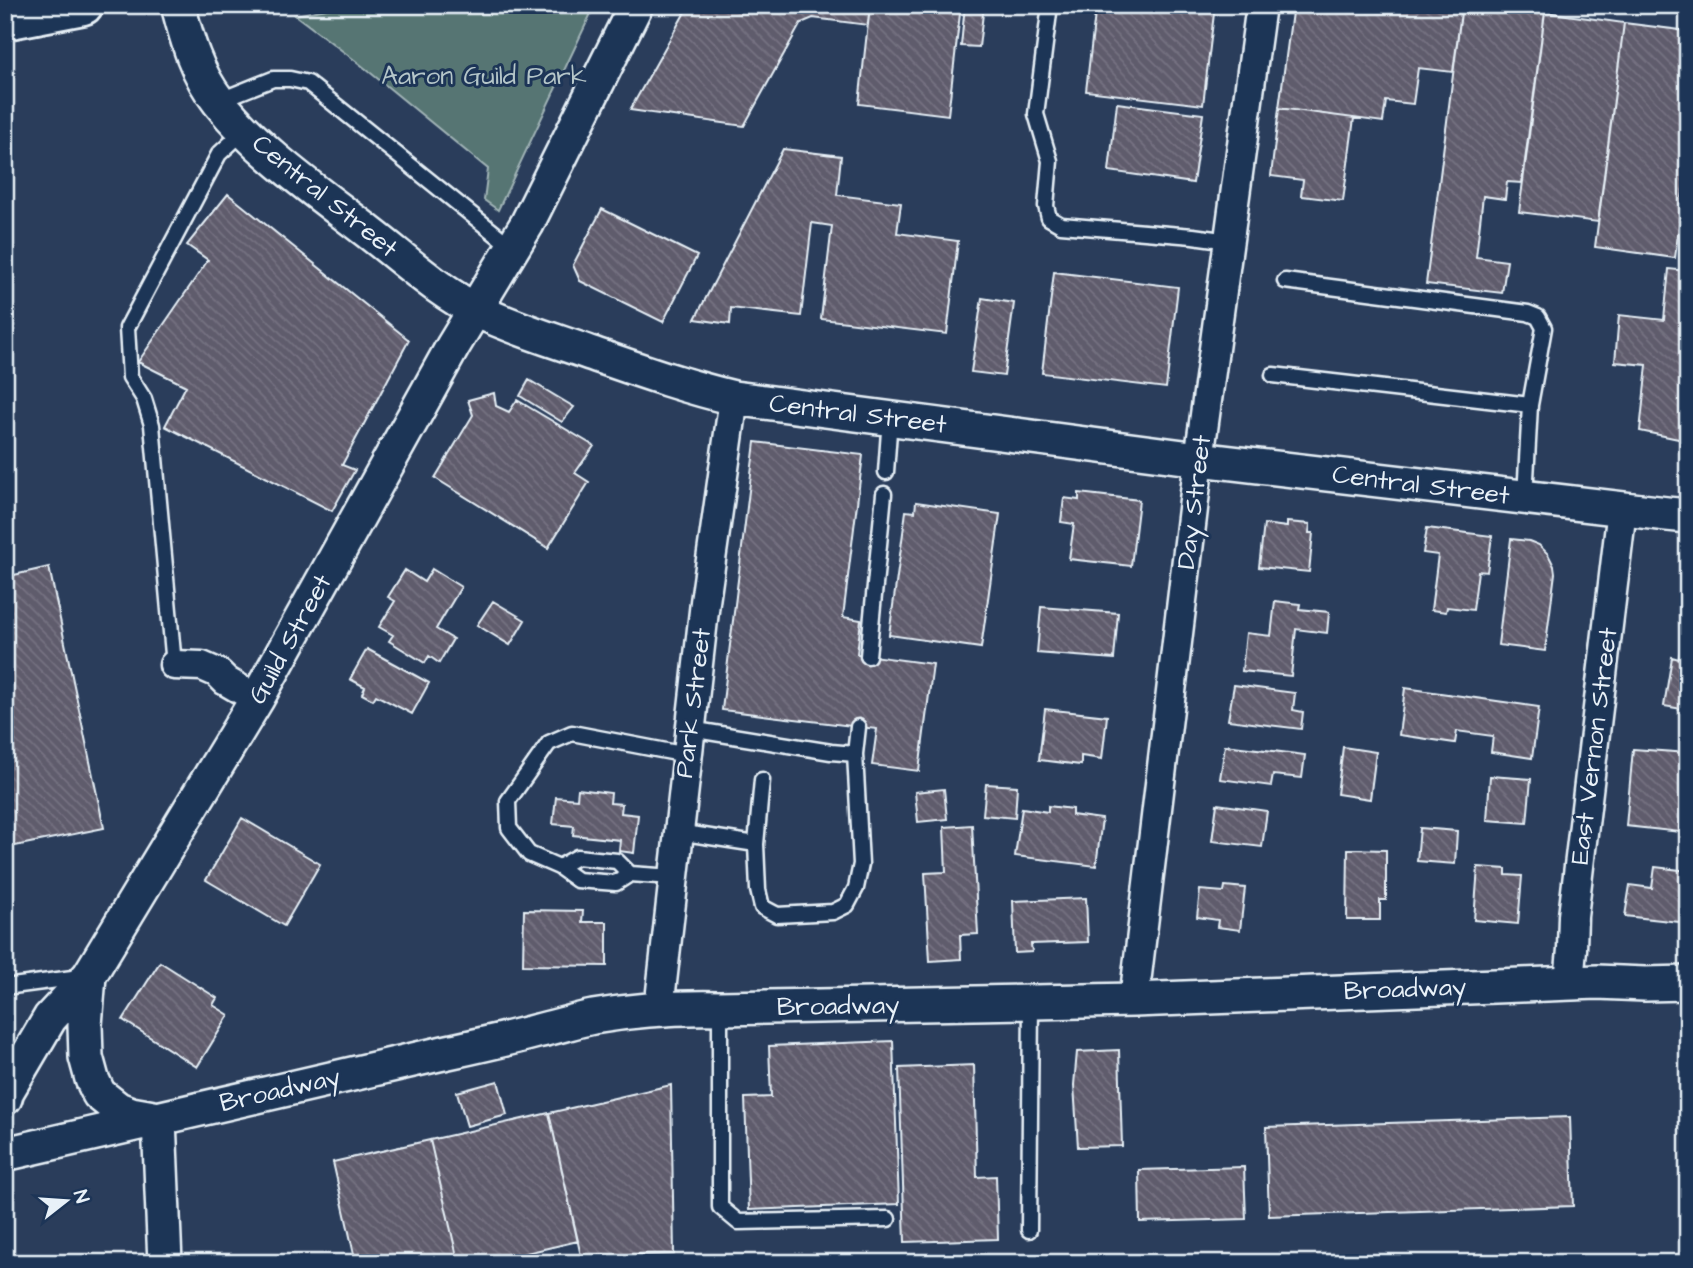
<svg xmlns="http://www.w3.org/2000/svg" width="1693" height="1268" font-family="'Architects Daughter',sans-serif">
  <style>
    .green { fill: #577573; stroke: #a0b3b6; stroke-width: 2 }
    .building { fill: url(#building-back-hatch); stroke: #e8f1f8; stroke-width: 2 }
    .lines { fill: none; stroke-linecap: round; stroke-linejoin: round }
    .service-casing { stroke: #e8f1f8; stroke-width: 19 }
    .minor-casing { stroke: #e8f1f8; stroke-width: 33 }
    .tertiary-casing { stroke: #e8f1f8; stroke-width: 38 }
    .secondary-casing { stroke: #e8f1f8; stroke-width: 44 }
    .service { stroke: #1d3557; stroke-width: 14 }
    .minor { stroke: #1d3557; stroke-width: 28 }
    .tertiary { stroke: #1d3557; stroke-width: 33 }
    .secondary { stroke: #1d3557; stroke-width: 38 }
    .labels { text-anchor: middle; dominant-baseline: central; stroke-width: 6; stroke-linejoin: round; paint-order: stroke }
    .park-label { font-size: 26px; fill: #b5c6c9; stroke: #1d3557 }
    .street-label { font-size: 26px; fill: #e8f1f8; stroke: #1d3557 }
  </style>
  <defs>
    <pattern id="building-back-hatch" width="6" height="6" patternUnits="userSpaceOnUse" patternTransform="scale(1.75)"><rect width="6" height="6" fill="#5f5b6c"/><path d="M-1 5l2 2M0 0l6 6M5-1l2 2" fill="none" stroke="#767382"/></pattern>
  </defs>
  <rect width="100%" height="100%" fill="#2a3d5b"/>
  <filter id="ink" filterUnits="userSpaceOnUse"><feTurbulence type="fractalNoise" baseFrequency=".0143" numOctaves="2"/><feDisplacementMap in="SourceGraphic" scale="14" xChannelSelector="R" yChannelSelector="G"/><feConvolveMatrix kernelMatrix="1 2 1 2 8 2 1 2 1" color-interpolation-filters="sRGB"/></filter>
  <g filter="url(#ink)">
    <path class="green" d="M348,5H595L498,210L484,200L488,169L361,65L295,15Z"/>
    <path class="building" d="M689,5H870L868,25L813,18L801,23L744,126L630,110Z
      M870,5H961L948,115L859,104Z
      M965,5H984L979,47L961,46Z
      M1096,5H1215L1203,105L1086,91Z
      M1293,5H1462L1453,72L1418,68L1413,104L1386,101L1383,122L1279,108Z
      M1462,5H1491L1545,12L1522,183L1507,182L1505,199L1483,196L1476,257L1507,261L1502,293L1426,284Z
      M1545,12L1624,23L1598,222L1519,212Z
      M1624,23L1688,31V156L1675,258L1595,247Z
      M1117,103L1203,114L1193,183L1109,171Z
      M1279,108L1354,118L1343,201L1301,196L1303,180L1271,176Z
      M783,149L841,156L837,195L901,203L897,233L958,241L947,334L821,319L832,226L812,223L801,316L731,308L730,324L695,319Z
      M1688,156V222L1679,221Z
      M228,194L409,340L342,465L355,470L332,511L165,426L186,386L138,362L208,260L187,245Z
      M602,209L697,256L663,322L580,281L573,265Z
      M1688,267V441L1640,431L1647,365L1615,362L1619,315L1664,320L1669,269L1687,271Z
      M1054,272L1178,287L1166,388L1042,373Z
      M982,298L1014,303L1004,376L971,372Z
      M529,380L574,407L562,422L520,396Z
      M494,393L496,406L509,412L517,400L594,446L575,473L589,482L548,548L435,478L473,415L468,400Z
      M755,442L863,455L843,617L861,620L857,654L933,664L919,771L872,765L877,729L722,710Z
      M1079,493L1139,500L1131,566L1069,559L1074,524L1061,522L1064,498L1079,500Z
      M916,502L1000,514L981,648L889,635L906,511L915,512Z
      M1287,522L1310,524L1309,533H1313L1309,572L1259,567L1264,524L1287,527Z
      M1427,528L1492,536L1487,572L1478,571L1473,610L1447,607L1446,612L1431,610L1438,555L1423,553Z
      M1511,539L1529,541L1539,545L1548,554L1554,566L1555,573L1545,651L1498,645Z
      M49,567L104,828L5,848V577Z
      M432,569L461,587L436,629L453,639L439,663L429,656L425,663L389,641L393,635L379,627L395,601L388,597L405,570L424,582Z
      M493,601L525,620L510,645L477,625Z
      M1275,601L1300,604L1299,609L1329,612L1327,633L1296,629L1291,676L1242,671L1246,633L1271,636Z
      M1041,607L1118,613L1114,659L1037,653Z
      M1684,624L1688,625V710L1664,706L1672,657L1679,659Z
      M367,649L429,683L412,714L376,695L373,700L362,694L365,687L350,679Z
      M1234,685L1295,693L1293,710L1303,712L1301,729L1228,720Z
      M1405,688L1539,707L1532,758L1491,752L1493,736L1457,731L1455,743L1399,735Z
      M1045,709L1107,716L1102,759L1081,756V765L1039,760Z
      M1225,745L1305,755L1302,778L1273,775L1271,786L1220,779Z
      M1343,747L1376,752L1370,799L1337,794Z
      M1633,749L1688,753L1680,832L1626,826Z
      M1490,776L1531,779L1527,823L1487,820Z
      M986,784L1017,786L1015,818L983,815Z
      M578,789L611,793L610,803L622,804L621,813L638,815L634,853L619,851L620,840L573,835L574,826L553,824L556,797L577,799Z
      M944,789L947,819L918,822L915,792Z
      M1217,804L1267,811L1262,847L1212,841Z
      M1048,806L1072,809V815L1102,819L1096,866L1015,856L1022,808L1048,812Z
      M242,818L320,864L284,926L206,880Z
      M972,825L978,934L960,935L961,959L930,961L925,873L946,872L944,827Z
      M1420,828L1457,831L1455,864L1417,861Z
      M1348,849L1386,850V900H1380V920H1347Z
      M1478,867L1506,869V875L1522,876L1518,924L1474,920Z
      M1655,867L1688,871V923L1625,916L1630,885L1652,888Z
      M1225,886L1245,888L1240,930L1217,927L1218,920L1197,917L1200,890L1224,892Z
      M1086,898L1088,942L1031,944L1032,952L1015,953L1013,901Z
      M524,910L583,911L582,922H607V966L523,965Z
      M160,962L217,998L213,1005L229,1015L197,1067L123,1020Z
      M893,1041L899,1204L749,1210L745,1098L771,1097L769,1046Z
      M1119,1050L1122,1146L1078,1147L1074,1085L1077,1052Z
      M974,1065L977,1177L996,1176L998,1239L905,1242L899,1068Z
      M498,1081L507,1115L467,1126L457,1092Z
      M671,1085L674,1254L581,1256L549,1113Z
      M549,1113L578,1241L505,1258L458,1261L430,1140Z
      M1570,1117L1573,1206L1269,1216L1266,1127Z
      M430,1140L458,1261L356,1263L333,1162Z
      M1244,1167L1246,1219L1140,1222L1139,1170Z"/>
    <g class="lines">
      <defs>
        <path id="service" d="M1050,5L1036,114L1050,161L1046,206L1049,218L1061,225L1193,236L1229,241
          M218,101L273,79H290L308,83L513,248
          M1285,281L1528,313L1538,317L1544,328L1530,405L1525,497
          M1273,375L1530,405
          M886,472L890,418
          M868,656L884,494
          M174,665L152,425L144,399L130,377L127,328L219,154L244,131
          M690,729L831,752L855,754
          M678,832L756,844L758,890L762,907L777,915L833,912L847,905L856,888L861,864L855,754L858,727
          M756,844L762,780
          M559,867L577,857L617,861L630,874L616,883L577,880L559,867L529,854L509,828L508,801L549,743L572,733L687,755
          M630,874L673,877
          M5,987L80,977
          M720,1008V1207L738,1222L888,1219
          M1029,1230L1031,1002"/>
        <path id="minor" d="M174,665L202,666L218,673L226,681L257,699
          M1569,983L1572,949L1573,916L1622,509
          M1134,1000L1199,459L1261,5
          M659,1009L705,602L734,398"/>
        <path id="tertiary" d="M178,5C187,40 196,73 219,102C259,153 320,194 371,234C405,260 439,292 478,311C513,328 550,339 587,352C636,369 683,386 734,398L1199,459L1667,514L1688,516
          M5,1098L7,1091L50,1018L89,976
          M5,1154C149,1120 294,1087 439,1054C471,1047 504,1040 537,1031C555,1027 574,1021 593,1017C635,1010 678,1007 720,1008L1134,1000L1597,982L1645,984L1688,983
          M165,1263L159,1119L131,1114L118,1109L99,1094L92,1079L86,1057L85,1025L89,976L257,699L453,346L527,224L636,5"/>
        <path id="secondary" d="M5,20L83,5"/>
      </defs>
      <use href="#service" class="service-casing"/>
      <use href="#minor" class="minor-casing"/>
      <use href="#tertiary" class="tertiary-casing"/>
      <use href="#secondary" class="secondary-casing"/>
      <use href="#service" class="service"/>
      <use href="#minor" class="minor"/>
      <use href="#tertiary" class="tertiary"/>
      <use href="#secondary" class="secondary"/>
    </g>
  </g>
  <g class="labels">
    <g class="park-label">
      <text x="484" y="76">Aaron Guild Park</text>
    </g>
    <g class="street-label">
      <text transform="translate(325 196) rotate(39)">Central Street</text>
      <text transform="translate(858 414) rotate(7)">Central Street</text>
      <text transform="translate(1421 485) rotate(7)">Central Street</text>
      <text transform="translate(1194 502) rotate(-83)">Day Street</text>
      <text transform="translate(290 639) rotate(-61)">Guild Street</text>
      <text transform="translate(693 703) rotate(-83)">Park Street</text>
      <text transform="translate(1594 746) rotate(-83)">East Vernon Street</text>
      <text transform="translate(1405 989) rotate(-2)">Broadway</text>
      <text transform="translate(838 1006) rotate(-1)">Broadway</text>
      <text transform="translate(280 1090) rotate(-13)">Broadway</text>
    </g>
  </g>
  <rect width="1693" height="1268" fill="none" stroke="#1d3557" stroke-width="28"/>
  <rect x="14" y="14" width="1665" height="1240" fill="none" stroke="#e8f1f8" stroke-width="2.5" filter="url(#ink)"/>
  <g transform="translate(66 1201) rotate(73)" stroke="#1d3557" stroke-width="5" paint-order="stroke">
  <path d="M0-5L12 26L0 18L-12 26Z" fill="#e8f1f8"/>
  <text y="-10" font-size="19" font-weight="bold" text-anchor="middle" fill="#e8f1f8">N</text>
  </g>
</svg>
